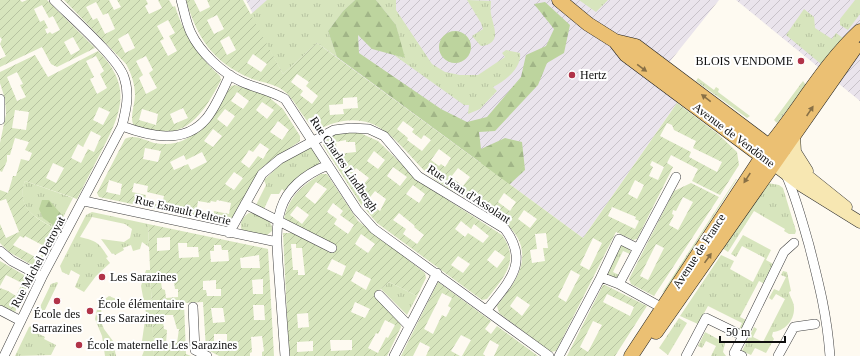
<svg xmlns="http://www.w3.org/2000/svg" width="860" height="356" font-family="'Times New Roman',serif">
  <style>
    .industrial { fill: url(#industrial-furrows) }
    .grass { fill: url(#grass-tufts) }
    .forest { fill: url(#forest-firs) }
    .garden { fill: url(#garden-furrows); fill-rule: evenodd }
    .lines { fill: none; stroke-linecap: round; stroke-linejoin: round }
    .minor-casing { stroke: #414141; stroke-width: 10 }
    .secondary-casing { stroke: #303030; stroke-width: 13 }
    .primary-casing { stroke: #1f1f1f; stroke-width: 15 }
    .minor { stroke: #fff; stroke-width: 9 }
    .secondary { stroke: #f7e7b2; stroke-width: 12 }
    .primary { stroke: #ebc073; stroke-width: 14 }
    .oneway { fill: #887046 }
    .poi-dot { fill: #b13348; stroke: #fff; stroke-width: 1.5 }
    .labels { text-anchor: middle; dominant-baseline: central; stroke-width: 4; stroke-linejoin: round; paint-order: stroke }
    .poi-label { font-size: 12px; fill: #0e0e0e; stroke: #fff; text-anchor: start }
    .street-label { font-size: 12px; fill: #0e0e0e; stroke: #fff }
  </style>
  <defs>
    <pattern id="industrial-furrows" width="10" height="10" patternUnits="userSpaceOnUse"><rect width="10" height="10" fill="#eae4ec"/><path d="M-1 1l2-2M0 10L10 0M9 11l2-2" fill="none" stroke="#c8c2c9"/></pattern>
    <pattern id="grass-tufts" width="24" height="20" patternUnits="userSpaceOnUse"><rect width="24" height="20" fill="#d7e5bd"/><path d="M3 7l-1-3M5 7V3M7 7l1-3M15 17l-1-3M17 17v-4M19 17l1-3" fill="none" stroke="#b7c3a1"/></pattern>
    <pattern id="forest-firs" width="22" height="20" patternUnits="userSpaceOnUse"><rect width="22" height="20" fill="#bdd49e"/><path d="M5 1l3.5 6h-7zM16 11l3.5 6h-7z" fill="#a1b587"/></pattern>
    <pattern id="garden-furrows" width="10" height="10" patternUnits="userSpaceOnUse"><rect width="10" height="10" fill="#d7e5bd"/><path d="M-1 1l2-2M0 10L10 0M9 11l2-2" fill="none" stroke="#b7c3a1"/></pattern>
  </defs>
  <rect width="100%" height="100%" fill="#fefaf1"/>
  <path class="industrial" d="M246,0H719L656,79L681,97L583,238L317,43L283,74Z
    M736,0H860V101Z"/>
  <path class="grass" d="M267,0H355L343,11L328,31L337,57L317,43L283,74L250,15Z
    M376,0H396V10L432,64L445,72L460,75H478L505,57L502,53L506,50L520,53C522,68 505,81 493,87L497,91L480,109L468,114L469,105H464L394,55L404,58L396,25Z
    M467,0L491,1C491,5 490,9 491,14C493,26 503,44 481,46L472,36L483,29L481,23Z
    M579,0H608L596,12Z
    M855,0H860V14L848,30L840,25V19Z
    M804,9L814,17L815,28L832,39L836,33L843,38L821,64L786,35Z
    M698,78L714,90L716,87L719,89L718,92L750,116L747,118L696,81Z
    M803,81L806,85L777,123L774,120Z
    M307,148H313L320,157L319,164L304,172L284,191L282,189L279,194H271L263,211L255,207L266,185L264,180L281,164Z
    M737,179L666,290L662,293L736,179Z
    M25,181L73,198L57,229C38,220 14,207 25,181Z
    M768,183L779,185L783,188L796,231L795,234H789L784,231L785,229L754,211L728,252L722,248Z
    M92,212L148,224L149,247L142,242L140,249L133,251L131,245L123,248L124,250L115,255L113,253L112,254L101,239L124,242L130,238L132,229L125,224L92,217L80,237C97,241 99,243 108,257L106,258L110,263L96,276L84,292L75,287L80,275L71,270L69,275L62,272L60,266L86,215Z
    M249,213C258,213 270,218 272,227V231L266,236L243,232C238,225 242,217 249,213Z
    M743,235L771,250L766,260L775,265L765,284L759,281L740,317L746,320L744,327L739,329L742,323L708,306L698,324L680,316L721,255L734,261L730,269L753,282L765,258L742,246L736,257L731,254Z
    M620,246H624L630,249V254L623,251L613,272L619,275L616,278L612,277L607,273Z
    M146,270H150L154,356H142L147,343L142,341L146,313L141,286Z
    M783,271L787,272L791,291L789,292C790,297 794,302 794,307C795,320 785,331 773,332L772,336L774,339L766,353L755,348L751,355L742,351L754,327L757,329L753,337L763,342L785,299L776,294L772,300L769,298L774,289L779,291L786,277L781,275Z
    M57,282L58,283L42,316L40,315L39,309L51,284Z
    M389,282L417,296L407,315L381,289Z
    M109,296L121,301L122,307C114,304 109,296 101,305L102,324L104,329L113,341L116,356H105L102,336L95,319L98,304Z
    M679,318L687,323L668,355L659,348Z
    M36,324L40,326L37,333L45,337L44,339L56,345L51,355L15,356L29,327Z
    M705,332L725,343L723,352L726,356H711L716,346L706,341L702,348L698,346Z"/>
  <path class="forest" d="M355,0H376L396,25L405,58L372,49L358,35L359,53L441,109L467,122L487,117L521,77L526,55L546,46L554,29L534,4L545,2L570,25L564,53L547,63L538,85L495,131L479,132L481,149L505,138L522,142L525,170L510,184L489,208L467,195L481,163L337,57L328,31L343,11Z
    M439 47a16 16 0 1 1 32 0a16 16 0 1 1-32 0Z
    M42,200H49L61,214V221L56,227L43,218L39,209Z"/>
  <path class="garden" d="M0,0H20L22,2L27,0H47L95,48L57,67L51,64L42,47L0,67V59L6,56L0,44L2,39L0,37ZM42,5L49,18L53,16L60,30L52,34L50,32L47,34L45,29L48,28L44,20L40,22L34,9ZM73,37L80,50L71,55L64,42Z
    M64,0H109L114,10L121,7L117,0H146L148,4L145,6L149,14L162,8L158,0H169L173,7L175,6C185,37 196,53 220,76L221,80C208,105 191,136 158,132C150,131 142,128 134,126C129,117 135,105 135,95C135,84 131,73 126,64ZM96,2L103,15L108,13L115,29L105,34L97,18L93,20L86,7ZM168,20L175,33L169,36L177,51L168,56L160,41L164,39L157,26ZM128,33L135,48L125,53L118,39ZM146,56L153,70L149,73L157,88L146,94L139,78L143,75L136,61ZM183,108L188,118L174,124L170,114ZM142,109L158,114L156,125L139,120Z
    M186,0H194L200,12L210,7L207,0H243L283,74L317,43L583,238L677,103L718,134L737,152L739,165L720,195L692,181L698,169L671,155L667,163L673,167L637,239L633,240L616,232L556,351L551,352L499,313L497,306C510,288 527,270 521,246C512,212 452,197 427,173C410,157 393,132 370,123C352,117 334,121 318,130C305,125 297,101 284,91C274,83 262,83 250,78C212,62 197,37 186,0ZM217,15L224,29L214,34L207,20ZM229,36L236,50L227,55L220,41ZM253,54L267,64L261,72L247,63ZM297,74L309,82L306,86L318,96L312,104L300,95L303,91L291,82ZM357,97L358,108L343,109L344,114L330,115L329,105L343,104V98ZM403,121L414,129L412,132L421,139L424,135L431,140L422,151L407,140L408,138L397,129ZM667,123L672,125L674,130L696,141L693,148L722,162L717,172L689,157L691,152L660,136ZM439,149L451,158L445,167L441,164L439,166L431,160ZM652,161L664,167L658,180L649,176L653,167L650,165ZM458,168L470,177L463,186L451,177ZM635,180L644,185L637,199L628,194ZM504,193L516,202L510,211L498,202ZM612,207L636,217L635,219L639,221L635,229L608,216ZM524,210L537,219L530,228L518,219ZM546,233L548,248H543L545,261L532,263L530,250L537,249L535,234ZM593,238L602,243L589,270L580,265ZM571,270L580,275L566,302L558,297ZM517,296L530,305L522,316L510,306Z
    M98,51C131,84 123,109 104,146C95,164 86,181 77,199L25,181C15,207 37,220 57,229L37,268L9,252L0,243V224L6,238L19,232L6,199L0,201V190L8,193L13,176H16L21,159L29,161L32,153L25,150L29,142L15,138L10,155H7V161L2,172L0,171V143L6,114L5,99L0,83V72L35,55L48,77ZM96,56L104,71L100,74L107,88L97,94L90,79L94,77L86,61ZM17,72L23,84L20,85L26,97L17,101L7,77ZM99,107L110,112L103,125L93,120ZM15,110L29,112L26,130L12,128ZM91,131L101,136L94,152L88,149L81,163L71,158L78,144L83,147ZM53,163L64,168L56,183L46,178ZM20,236L24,238L25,236L46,247L39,259L13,245Z
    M235,85L271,97V99L283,109L300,136V141L265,165L257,174L231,222L227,224L99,197L97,193L125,139C134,134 144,140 154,143C194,151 214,114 231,86ZM237,92L249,101L243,109L231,101ZM262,102L274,110L267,119L256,110ZM225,109L235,116L227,127L217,119ZM278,121L289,130L282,140L270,132ZM213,129L222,136L213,147L204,141ZM260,143L269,149L263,159L258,156L249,168L241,162L249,150L253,152ZM145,148L161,151L158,162L143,159ZM202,152L207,162L191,170L188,164L174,170L170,162L184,155L186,160ZM234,172L243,178L234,190L225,184ZM109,180L122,184L120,195L106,192ZM134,183L148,186L147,192L164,196L162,205L145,202L146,195L132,192ZM217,200L231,203L229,214L214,211L213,214L207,213L206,216L196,214L198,201L210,203L211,201L216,202Z
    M350,132L360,133L378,141L420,182L502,235C521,261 503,278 487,299L482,300L377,223L360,203L323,145L324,140L336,134ZM346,140V142H355L356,152L337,154L336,142ZM374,151L385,160L378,169L367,161ZM393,167L407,177L400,186L387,176ZM356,168L369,178L362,186L350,177ZM413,185L425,194L419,203L406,194ZM375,191L386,199L380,211L367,201ZM399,213L415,226L414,227L424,235L417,244L403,234L406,229L393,220ZM461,221L471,229L474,224L489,236L483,243L468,233L465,237L455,229ZM495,250L505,257L497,268L487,260ZM458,256L470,264L463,273L451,265Z
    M321,174H327L358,221L425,273L426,278L417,296L389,282L374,295L400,322L401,327L387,356H289L283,233H292L331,253L335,246L284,220C288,197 303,185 321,174ZM316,182L327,189L315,204L305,196ZM333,203L343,211L340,215L354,225L348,234L334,224L337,219L327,212ZM297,206L309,215L302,224L290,215ZM361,234L375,244L368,253L355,244ZM291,244H296V248H302L305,275H298V270H293ZM332,259L346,266L342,276L327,269ZM356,271L371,279L366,290L351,281ZM355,302L370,309L365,318L351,312ZM308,313L309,327L298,328L297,314ZM385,320L395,325L388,338L386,337L378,353L368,348L376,333L378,334ZM330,340H352V350L331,351ZM313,341V351L297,352V342Z
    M691,183L719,197L654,296L631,284L629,279L674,191ZM683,197L693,202L678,230L669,225L674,215L672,214L673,210L676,211ZM656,244L664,248L648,280L640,276Z
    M148,224L268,249L274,356H262V352L264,351L262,336L251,337L252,352L250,353V356H219L206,349L203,302L184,303L186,354L191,356H154ZM170,237V250L157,251V238ZM178,243H187V247H198L199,257L179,258ZM214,245H221L222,250H228L229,261L211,262L210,251H214ZM259,255L260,268H241L240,258ZM263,279V294H253L252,280ZM216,280V289H221V296H207L206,290H203V281ZM161,282H174L175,289H178V297L166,298L165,290L162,289ZM253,305H264L265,320H254ZM211,308H223L225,322L213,323ZM162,315H173L177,329H179L177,343L166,344L167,330L164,329ZM214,334H227V342H231V349L218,350L217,343H214Z
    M0,261L31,279L15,312L0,305V288L8,291L16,296L22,283L6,275L0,286Z
    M438,282L491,321L485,329L491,334L497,326L538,356H494L499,345L490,340L483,354L485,356H462L471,340L461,335L451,351L460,356H426L430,347L420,342L413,356H401ZM442,293L452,298L448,306L451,308L446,317L442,315L433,334L424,329Z
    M603,285H605L647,306L615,356H567ZM607,294L634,307L630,316L603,302ZM593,321L602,325L588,352L580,347Z"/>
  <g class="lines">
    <defs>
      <path id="minor" d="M181,0C184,10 186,23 191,33C200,52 222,73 242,82C256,88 271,91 285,99L357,210L374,229L549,356
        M0,99V120
        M122,126C149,136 184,145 206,119C216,107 223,89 230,75
        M786,175C796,197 802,221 809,245C819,284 827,315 830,356
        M84,201L277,242
        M245,204L332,248
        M229,233L262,174L280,159L334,130L351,128L369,129L384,136L418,176L505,229C530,263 509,281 487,310
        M637,248L619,239L601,277L619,284L666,310
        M0,251L12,261L42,277
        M619,284L676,177
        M379,295L409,326
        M193,307L195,350L207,356
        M0,310L21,321
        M743,336L784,252L794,243
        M4,356L42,277L122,126C126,110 130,94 124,77C118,58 71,17 54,0
        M285,356C283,329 281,303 279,276C275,224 271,188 328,165
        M394,356L437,273
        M559,356L601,277
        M686,356L706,318L743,336L734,353L742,356
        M778,356L794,327L815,324"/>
      <path id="secondary" d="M794,135L795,152L807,171
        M780,154L846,207
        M773,164L802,186L860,222"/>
      <path id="primary" d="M559,0L588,24L615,41L636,46L777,152
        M615,41L626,55L768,161
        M656,332L855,48
        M631,356L769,146C800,109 824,64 860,31"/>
    </defs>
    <use href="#minor" class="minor-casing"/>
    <use href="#secondary" class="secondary-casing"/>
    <use href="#primary" class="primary-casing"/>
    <use href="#minor" class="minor"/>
    <use href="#secondary" class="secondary"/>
    <use href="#primary" class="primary"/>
  </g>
  <defs><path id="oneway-solid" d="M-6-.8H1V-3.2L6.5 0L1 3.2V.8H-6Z"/></defs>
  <g class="oneway">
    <use href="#oneway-solid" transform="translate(642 68) rotate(36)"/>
    <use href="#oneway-solid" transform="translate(706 98) rotate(-142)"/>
    <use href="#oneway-solid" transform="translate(810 111) rotate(-56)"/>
    <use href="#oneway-solid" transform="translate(747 178) rotate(123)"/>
    <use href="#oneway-solid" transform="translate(708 258) rotate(-55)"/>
  </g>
  <g class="poi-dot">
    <circle cx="801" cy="61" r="4"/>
    <circle cx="572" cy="75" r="4"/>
    <circle cx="102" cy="277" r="4"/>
    <circle cx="57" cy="301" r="4"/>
    <circle cx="90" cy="311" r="4"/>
    <circle cx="79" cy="345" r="4"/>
  </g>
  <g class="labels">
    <g class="poi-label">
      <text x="793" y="61" text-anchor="end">BLOIS VENDOME</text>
      <text x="580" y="75">Hertz</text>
      <text x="110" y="277">Les Sarazines</text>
      <text x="98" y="304">École élémentaire<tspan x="98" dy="14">Les Sarazines</tspan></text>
      <text x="57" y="314" text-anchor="middle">École des<tspan x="57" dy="14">Sarrazines</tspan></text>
      <text x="87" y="345">École maternelle Les Sarazines</text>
    </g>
    <g class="street-label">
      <text transform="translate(734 135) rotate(37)">Avenue de Vendôme</text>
      <text transform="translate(344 164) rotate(56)">Rue Charles Lindbergh</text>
      <text transform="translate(469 194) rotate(33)">Rue Jean d'Assolant</text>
      <text transform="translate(183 210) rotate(13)">Rue Esnault Pelterie</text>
      <text transform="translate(699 251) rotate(-57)">Avenue de France</text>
      <text transform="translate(38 262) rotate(-62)">Rue Michel Detroyat</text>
    </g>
  </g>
  <path d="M720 336v6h65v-6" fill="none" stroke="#0e0e0e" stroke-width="2"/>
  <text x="726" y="336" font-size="12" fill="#0e0e0e" stroke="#ffffff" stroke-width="3" paint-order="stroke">50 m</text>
</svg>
